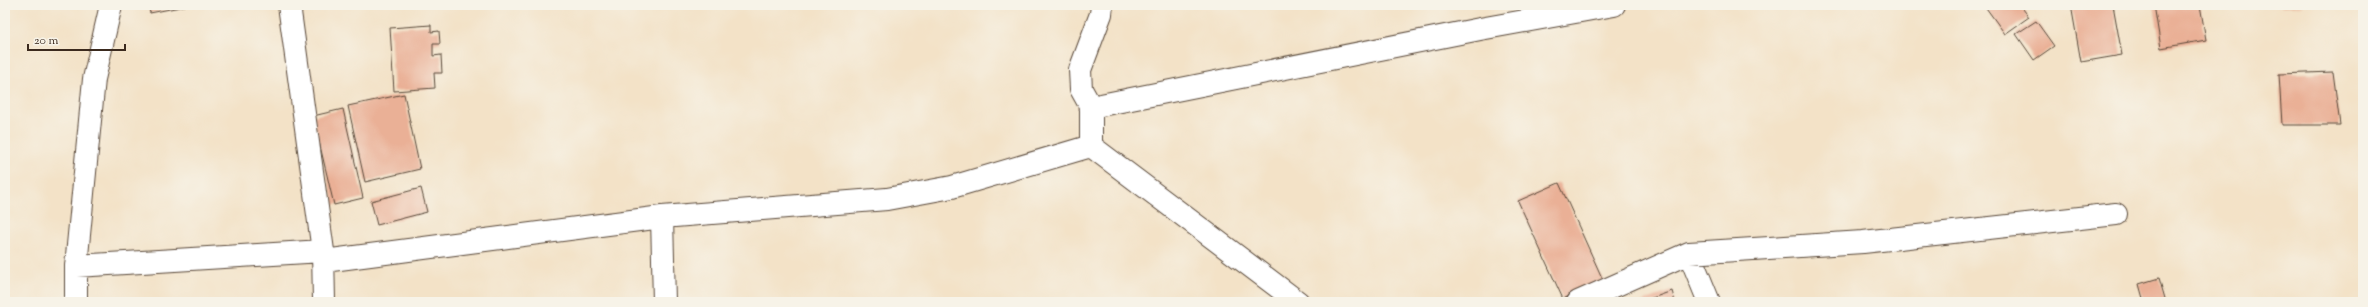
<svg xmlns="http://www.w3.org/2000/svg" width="2368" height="307" font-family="'Sorts Mill Goudy',serif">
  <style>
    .building { fill: #eab096 }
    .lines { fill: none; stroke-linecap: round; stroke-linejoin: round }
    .minor-casing { stroke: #574637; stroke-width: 24 }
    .minor { stroke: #fff; stroke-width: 22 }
  </style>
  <rect width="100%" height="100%" fill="#f7f3e8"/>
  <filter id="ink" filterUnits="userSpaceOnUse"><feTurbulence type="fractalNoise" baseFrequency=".025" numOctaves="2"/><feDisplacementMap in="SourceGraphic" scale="8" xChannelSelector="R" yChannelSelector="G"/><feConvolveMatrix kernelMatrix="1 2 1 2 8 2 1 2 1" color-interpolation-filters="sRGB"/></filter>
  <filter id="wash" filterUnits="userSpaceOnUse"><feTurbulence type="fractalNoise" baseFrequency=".012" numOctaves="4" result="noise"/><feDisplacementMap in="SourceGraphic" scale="16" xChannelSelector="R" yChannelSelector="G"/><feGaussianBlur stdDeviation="0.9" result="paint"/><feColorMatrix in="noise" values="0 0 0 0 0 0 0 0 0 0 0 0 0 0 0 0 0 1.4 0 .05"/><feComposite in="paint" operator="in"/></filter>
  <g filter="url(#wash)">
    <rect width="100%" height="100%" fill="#f3e2c7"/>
    <g id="blocks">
      <path class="building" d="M148,5H185V6L150,13Z
        M1984,5H2020L2029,17L2005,34Z
        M2071,5H2113L2122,55L2081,62Z
        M2154,5H2200L2206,40L2161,48Z
        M2282,5H2302V6L2283,7Z
        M2036,21L2054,46L2034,60L2016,34Z
        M431,25V32L439,31L440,44H433V56L441,55L442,73H434L435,88L394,91L390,28Z
        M2333,72L2340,125H2282L2279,74Z
        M404,94L420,169L365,182L348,106Z
        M343,109L363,198L334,205L313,116Z
        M1559,183L1603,280L1563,299L1518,201Z
        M421,188L427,212L377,225L371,201Z
        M2159,278L2166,302H2144L2139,284Z
        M1672,291L1675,302H1641Z
        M553,300V302H533V301Z"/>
    </g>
  </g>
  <g filter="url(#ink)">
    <use href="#blocks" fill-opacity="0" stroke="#574637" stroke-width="1"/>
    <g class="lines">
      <defs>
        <path id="minor" d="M289,5L323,251L324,302
          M1091,107L1480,29L1614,5
          M1091,146L1298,302
          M1091,146V107L1081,89L1080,70L1101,14L1102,5
          M662,217L664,302
          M1689,253L1709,302
          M324,261L662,217L887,199L952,187L1091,146
          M76,266L323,251
          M76,302V266L94,79L111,5
          M1578,302L1689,253L1863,242L2116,214"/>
      </defs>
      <use href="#minor" class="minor-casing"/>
      <use href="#minor" class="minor"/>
    </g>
  </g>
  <rect width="2368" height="307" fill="none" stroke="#f7f3e8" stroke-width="20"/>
  <path d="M28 44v6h97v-6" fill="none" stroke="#3b2a1e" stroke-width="2"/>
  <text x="34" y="44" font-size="12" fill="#3b2a1e" stroke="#f7f3e8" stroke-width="3" paint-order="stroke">20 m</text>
</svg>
